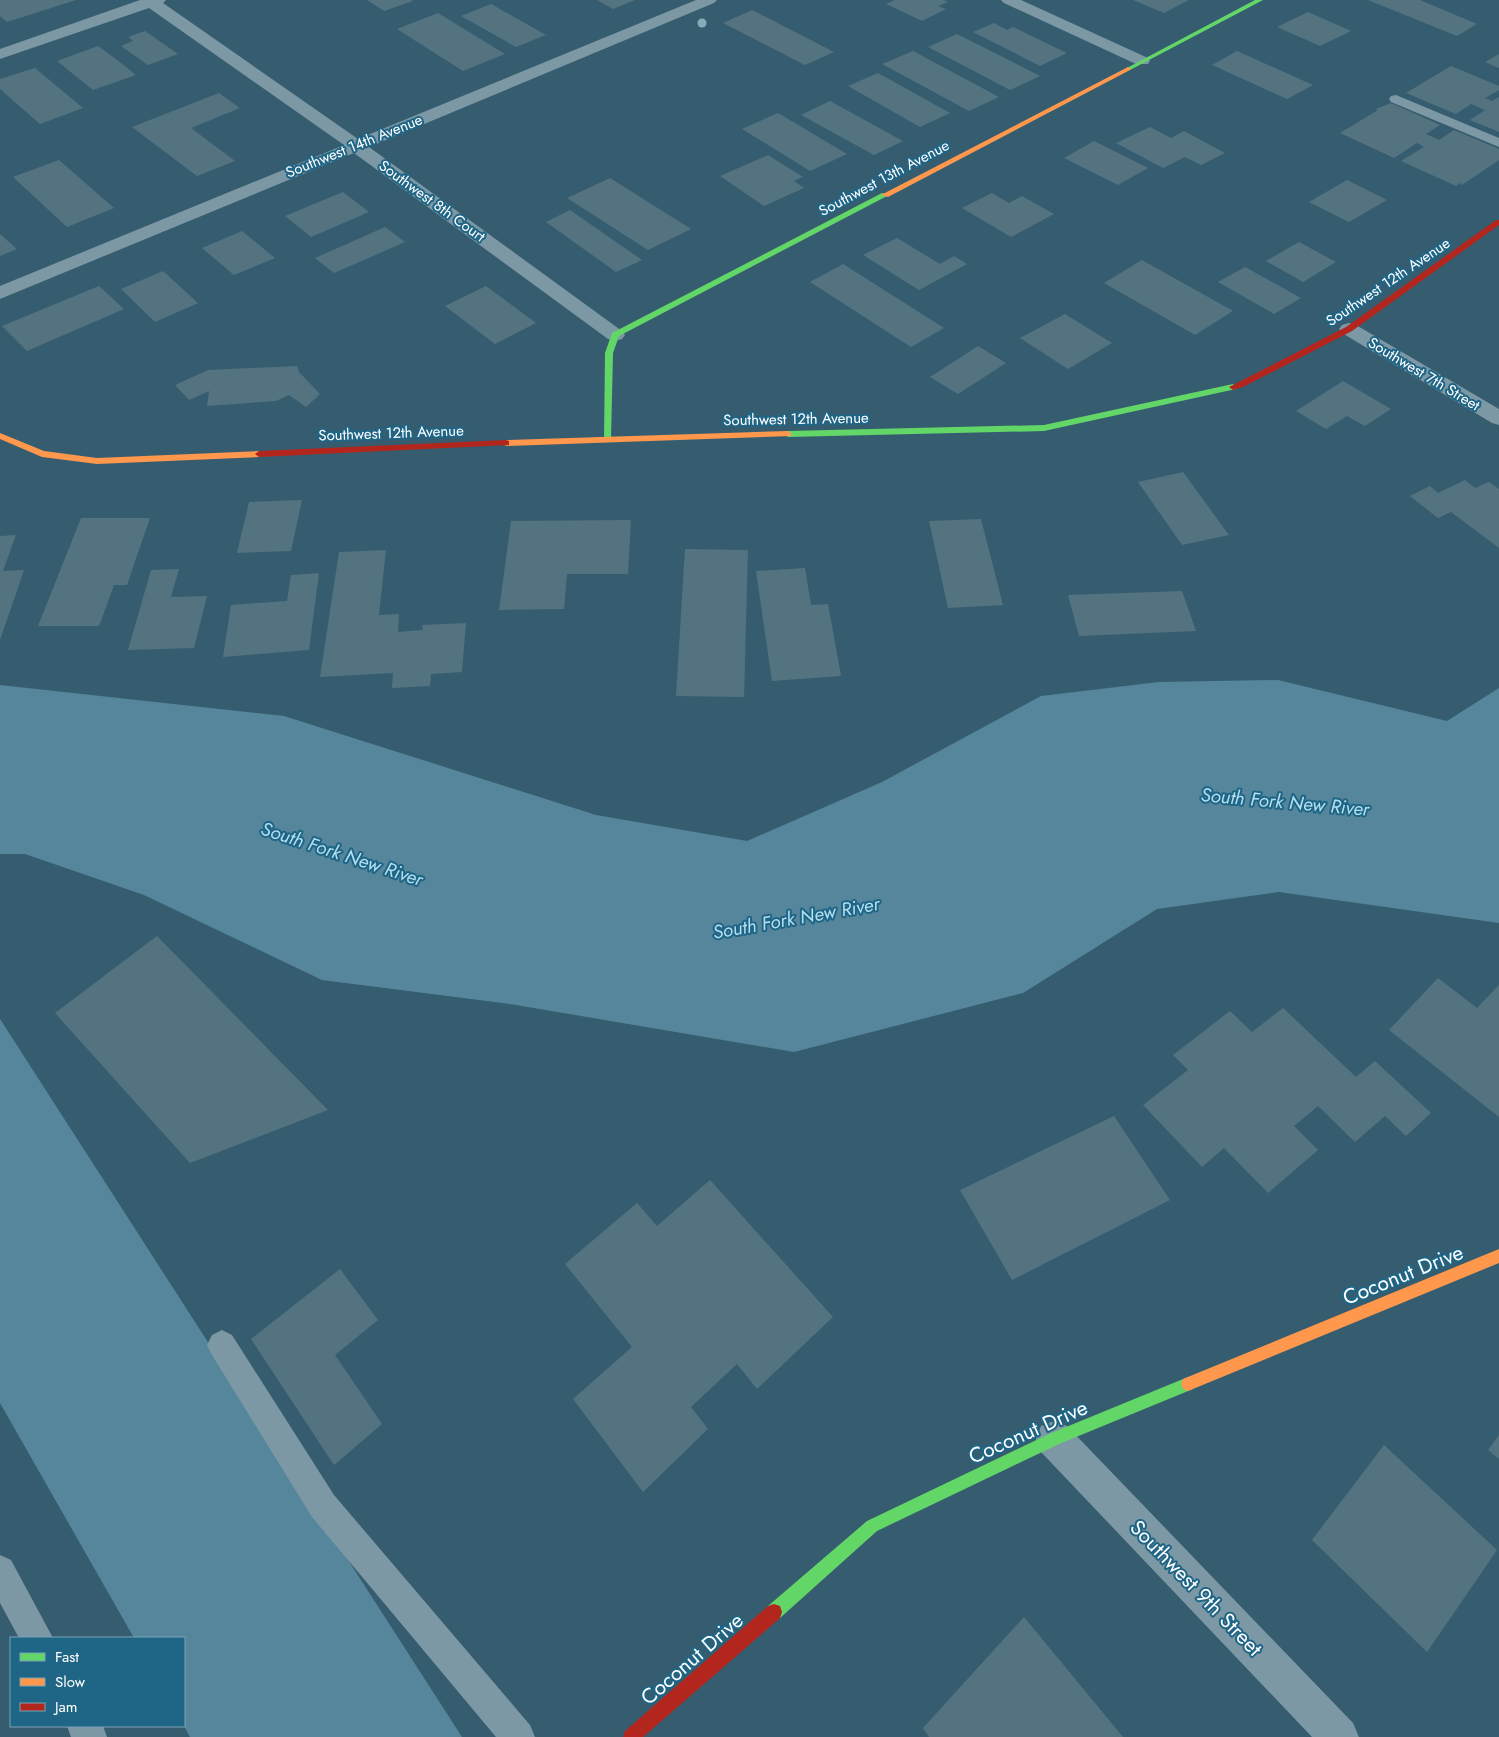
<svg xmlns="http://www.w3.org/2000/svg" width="1499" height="1737" font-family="Jost,sans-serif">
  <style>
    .water { fill: #55869c }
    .building { fill: #547381 }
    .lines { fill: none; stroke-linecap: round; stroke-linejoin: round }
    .lane { fill: #7d98a5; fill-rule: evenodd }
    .street { fill: #7d98a5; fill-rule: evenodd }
    .fast { fill: #63d668; fill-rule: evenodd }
    .slow { fill: #ff974d; fill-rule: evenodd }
    .jam { fill: #b3261e; fill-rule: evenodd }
    .tree { fill: #88abba }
    .labels { text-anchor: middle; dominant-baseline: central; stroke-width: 4; stroke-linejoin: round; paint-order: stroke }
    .far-street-label { font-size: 15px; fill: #fff; stroke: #1f6586 }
    .water-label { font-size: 19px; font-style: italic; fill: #b3dff2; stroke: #1f6586 }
    .near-street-label { font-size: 21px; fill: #fff; stroke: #1f6586 }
  </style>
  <rect width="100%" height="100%" fill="#365d6f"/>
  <path class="water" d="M1278,680L1447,721L1499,688V923L1279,892L1157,909L1023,993L794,1052L510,1004L322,980L144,895L25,854H0V685L284,716L596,815L747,841L882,782L1041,696L1159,682Z
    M0,1019L462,1737H190L184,1726V1638H134L0,1403Z"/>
  <path class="building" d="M0,0H76L7,22L0,16Z
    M367,0H411L413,1L384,11Z
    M597,0H635L613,9Z
    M895,0H944L948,2L938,6L946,9L922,21L886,4Z
    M1133,0H1189L1164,13Z
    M1368,0H1420L1477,24L1457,36Z
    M491,4L546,35L516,47L461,16Z
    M752,10L834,52L805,65L723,23Z
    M1308,12L1351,31L1320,46L1277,27Z
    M438,13L505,54L463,71L397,29Z
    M994,23L1007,30L1013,27L1067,53L1040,66L973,32Z
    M145,31L178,54L148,65L121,46L133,41L128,37Z
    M957,34L1040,76L1010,90L928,47Z
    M98,46L116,59L136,75L93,90L57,61Z
    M913,51L999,97L969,111L882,64Z
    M1237,51L1313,85L1287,99L1212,65Z
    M1499,54V68L1485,62Z
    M1451,66L1499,86V90L1485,98L1492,101L1499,97V132L1470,120L1485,110L1471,104L1456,114L1406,93Z
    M35,68L83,108L40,124L0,89V79Z
    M878,73L950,113L920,127L848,86Z
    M219,93L240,108L191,128L235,161L197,176L132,127Z
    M830,101L903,141L874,155L801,115Z
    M1391,103L1440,125L1426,134L1439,140L1454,130L1499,149V160L1462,185L1460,183L1456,186L1401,161L1424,147L1417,143L1394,158L1340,133L1378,110L1376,109Z
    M778,113L847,154L810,171L742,129Z
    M1150,127L1171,138L1184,131L1225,153L1201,165L1185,157L1163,168L1116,143Z
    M1094,141L1148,168L1118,185L1064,158Z
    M768,155L803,177L794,181L804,188L764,206L720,176Z
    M59,160L114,208L67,227L13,177Z
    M610,178L691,229L648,250L567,198Z
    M1347,180L1387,200L1349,222L1309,202Z
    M343,192L369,212L311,237L285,216Z
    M992,193L1009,203L1022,196L1054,214L1011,237L962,208Z
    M570,210L642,260L616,272L546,222Z
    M385,227L405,242L334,273L315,258Z
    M242,231L275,258L234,275L202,248Z
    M0,234L17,249L0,256Z
    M897,238L940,264L954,256L967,264L919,290L863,255Z
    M1299,242L1336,262L1303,282L1266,261Z
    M1142,260L1233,311L1195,335L1104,283Z
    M843,264L944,328L911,347L810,282Z
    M1245,267L1301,298L1274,314L1218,282Z
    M163,271L198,303L155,322L121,289Z
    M99,286L124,309L27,351L2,326Z
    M486,286L536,323L495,344L445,306Z
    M1065,314L1112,343L1068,369L1020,338Z
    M978,346L1006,363L958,394L930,377Z
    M297,366L299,372L320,394L306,407L289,395L276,401L207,406L209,391L189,400L175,385L208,370Z
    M1343,381L1391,409L1365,426L1347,416L1326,429L1296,411Z
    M1183,472L1229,535L1182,545L1138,482Z
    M1465,480L1475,488L1489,482L1499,489V548L1451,512L1438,518L1410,496L1430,486L1438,493Z
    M302,500L291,551L237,553L249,502Z
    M81,518H150L127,585H114L99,626H38Z
    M981,519L1003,605L948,608L929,521Z
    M631,520L628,574H567L564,609L499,610L511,521Z
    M16,535L3,571L24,570L0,640V536Z
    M685,549L748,550L744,697L676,696Z
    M386,550L379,615L399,614L398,632L423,630L422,625L466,623L462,672L431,674L430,686L392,688L393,673L320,677L339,552Z
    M805,568L811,605L828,604L841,676L772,681L756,571Z
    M179,569L171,597L207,596L194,648L128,650L151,570Z
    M319,573L309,650L223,657L231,605L287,601L291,575Z
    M1182,591L1196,631L1079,636L1068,595Z
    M157,936L328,1110L190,1163L55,1013Z
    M1438,978L1477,1008L1499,985V1117L1389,1030Z
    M1283,1008L1356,1077L1375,1061L1431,1113L1406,1136L1385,1116L1355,1142L1318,1106L1294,1126L1318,1150L1268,1193L1224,1148L1202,1167L1143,1105L1188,1070L1173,1055L1230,1011L1252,1032Z
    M1114,1116L1170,1200L1012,1280L960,1190Z
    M710,1180L833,1317L757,1389L737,1364L691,1407L708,1429L643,1492L573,1399L632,1347L565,1264L637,1203L657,1226Z
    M340,1269L378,1320L335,1355L382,1424L334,1465L251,1339Z
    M1499,1435V1459L1488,1450Z
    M1384,1445L1497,1550L1427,1652L1312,1540Z
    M1024,1617L1123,1737H929L923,1728Z"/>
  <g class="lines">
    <path class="lane" d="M1396,95L1499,138V147L1391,102L1389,99L1391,96Z
      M222,1330L232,1335L334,1495L530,1725L535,1737H496L312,1517L212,1355L207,1345L212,1335Z
      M0,1555L11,1560L53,1638H19L0,1603Z
      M67,1726H103L107,1737H71Z"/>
    <path class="street" d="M140,0H166L163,3L358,139L696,0H717L714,3L369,147L622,331L625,335L622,339L615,341L608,339L354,153L0,299V286L344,145L149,8L0,59V49Z
      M1001,0H1021L1148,58L1150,61L1148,64H1136L1004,3Z
      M1349,323L1356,325L1499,409V425L1492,423L1342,333L1339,329L1342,325Z
      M1054,1421L1067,1426L1353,1723L1359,1737H1312L1041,1452L1036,1439L1041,1426Z"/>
    <path class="fast" d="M1255,0H1263L1130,70L1125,69Z
      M882,193L889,195L619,336L613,353L611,439L610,441H604L605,353L612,333Z
      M1233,384L1237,387L1236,389L1044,431L788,437L784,434L788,431L1044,425Z
      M1188,1377L1193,1379L1195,1384L1193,1389L1059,1444L877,1531L780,1618L774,1620L768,1618L766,1612L768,1606L867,1521L1049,1434Z"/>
    <path class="slow" d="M1128,67L1131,69L1130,70L888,197L881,195Z
      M788,431L792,434L791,436L506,446L502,443L506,440Z
      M0,433L44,451L97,458L259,451L263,454L259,457L97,464L42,457L0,439Z
      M1499,1249V1263L1188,1391L1183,1389L1181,1384L1183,1379Z"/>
    <path class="jam" d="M1496,220H1499V225L1352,331L1243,387L1233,390L1229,387L1346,327Z
      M506,440L509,441V445L259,457L255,454L259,451Z
      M774,1604L780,1606L782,1612L780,1618L643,1737H623L625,1731L768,1606Z"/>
  </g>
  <circle class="tree" cx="702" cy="23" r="4.5"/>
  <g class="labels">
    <g class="far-street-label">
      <text transform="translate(354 146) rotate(-22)">Southwest 14th Avenue</text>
      <text transform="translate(884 178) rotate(-28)">Southwest 13th Avenue</text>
      <text transform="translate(432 201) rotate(36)">Southwest 8th Court</text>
      <text transform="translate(1388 282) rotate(-34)">Southwest 12th Avenue</text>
      <text transform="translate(1424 374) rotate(31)">Southwest 7th Street</text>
      <text transform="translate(796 419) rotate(-1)">Southwest 12th Avenue</text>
      <text transform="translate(391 433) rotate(-2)">Southwest 12th Avenue</text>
    </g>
    <g class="water-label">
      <text transform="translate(1285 802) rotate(5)">South Fork New River</text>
      <text transform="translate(342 854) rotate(18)">South Fork New River</text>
      <text transform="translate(796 918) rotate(-10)">South Fork New River</text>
    </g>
    <g class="near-street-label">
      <text transform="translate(1403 1275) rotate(-22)">Coconut Drive</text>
      <text transform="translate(1028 1432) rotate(-24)">Coconut Drive</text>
      <text transform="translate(1196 1588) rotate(46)">Southwest 9th Street</text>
      <text transform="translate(692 1659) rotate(-41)">Coconut Drive</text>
    </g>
  </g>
  <rect x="10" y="1637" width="175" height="90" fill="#1f6586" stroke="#79a3b6"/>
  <rect x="20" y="1653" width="25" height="8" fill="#63d668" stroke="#79a3b6"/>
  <text x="55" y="1662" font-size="15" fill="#ffffff">Fast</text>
  <rect x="20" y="1678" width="25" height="8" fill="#ff974d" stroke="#79a3b6"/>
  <text x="55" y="1687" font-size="15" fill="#ffffff">Slow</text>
  <rect x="20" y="1703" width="25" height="8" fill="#b3261e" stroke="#79a3b6"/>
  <text x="55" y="1712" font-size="15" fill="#ffffff">Jam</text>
</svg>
